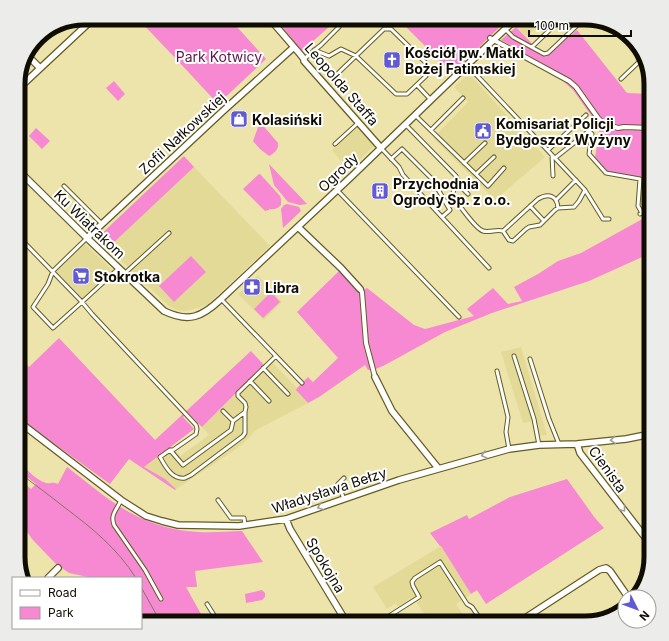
<svg xmlns="http://www.w3.org/2000/svg" width="669" height="641" font-family="Inter,sans-serif">
  <style>
    .built { fill: #e3da98 }
    .green { fill: #f689d2 }
    .lines { fill: none; stroke-linecap: round; stroke-linejoin: round }
    .service-casing { stroke: #645b25; stroke-width: 5 }
    .pedestrian-casing { stroke: #645b25; stroke-width: 6 }
    .minor-casing { stroke: #645b25; stroke-width: 8 }
    .service { stroke: #fff; stroke-width: 3 }
    .pedestrian { stroke: #fff; stroke-width: 4 }
    .minor { stroke: #fff; stroke-width: 5.5 }
    .tram { stroke: #7f7a56; stroke-width: 1 }
    .oneway { stroke: #9f9e99 }
    .labels { text-anchor: middle; dominant-baseline: central; stroke-width: 4; stroke-linejoin: round; paint-order: stroke }
    .poi-label { font-size: 14px; font-weight: bold; fill: #0f0c00; stroke: #fff; text-anchor: start }
    .park-label { font-size: 14px; fill: #5b1848; stroke: #fff }
    .street-label { font-size: 14px; fill: #0f0c00; stroke: #fff }
    .rim { fill: none; stroke: #0f0c00; stroke-width: 5 }
  </style>
  <rect width="100%" height="100%" fill="#ece4aa"/>
  <path class="built" d="M526,18H548L527,36L516,27Z
    M465,77H472L545,157L495,200L433,138L468,102L454,87Z
    M357,127L374,146L349,170L332,150Z
    M194,167L270,246L208,304L201,307L185,311L177,310L169,306L108,248Z
    M83,242L114,272L82,302L53,271Z
    M258,275L282,302L264,320L238,294Z
    M521,347L547,435L535,436L533,421L523,423L501,352Z
    M270,360L297,388L296,390L308,403L256,430L244,443L232,452L176,489L165,479L143,467L172,446L180,456L209,435L202,427Z
    M441,546L471,594L456,604L468,623H430L413,597L398,607L396,603L387,609L373,587Z"/>
  <path class="green" d="M137,18H229L266,59L218,104L179,62Z
    M275,18H339L302,51Z
    M397,18H501L505,22L452,73Z
    M516,27L545,57L577,30L627,93L651,94V126H616L604,122L599,117L578,87L570,79L559,74L501,40Z
    M114,81L125,94L118,101L106,88Z
    M563,81C582,86 588,118 605,126C619,132 636,130 651,130V253L589,281L492,313L445,332L385,365L376,369L368,370L365,365L319,397L308,403L296,390L297,388L308,377L313,382L338,358L297,312L339,271L358,292L367,288L414,325L425,329L474,316L467,309L493,288L508,304L522,301L514,287L538,274L558,261L581,253L646,217L649,179L608,172L595,157L600,128L573,90Z
    M260,122L278,143C279,149 275,153 269,156L260,149L253,141Z
    M36,128L50,141L42,149L29,136Z
    M184,156L194,167L108,248L97,238Z
    M269,164L307,204L300,205L288,202L274,185Z
    M259,174H260L280,196L281,199V205C277,209 274,210 269,209V210L265,211L243,189Z
    M287,204L299,207L301,211L283,228L281,209L284,205Z
    M191,256L206,272L174,302L159,286Z
    M271,292L280,302L263,318L254,309Z
    M59,338L155,440L251,351L264,365L202,427L188,413L183,417L194,429L144,467L165,479L176,489L175,490L129,459L110,484L49,440L18,416V356L29,367Z
    M18,458C23,467 36,480 46,483C51,484 52,481 58,484L67,467C87,482 107,500 129,512C150,524 175,531 199,532C213,533 228,531 242,531L263,562L195,571L197,587H186L206,623H146L141,614V578H93L69,573L55,563L32,539L18,518V479L31,489L36,484L18,470Z
    M567,479L595,518L604,528L486,604L477,590L471,594L441,546H440L430,533L467,515L469,519L510,497Z
    M262,590L265,593V597L262,600L246,603L245,594Z"/>
  <g class="lines">
    <defs>
      <path id="service" d="M506,18L511,24
        M505,29L513,37L544,54L548,53L585,18
        M532,47L562,18
        M314,50L329,56L341,49L356,56L396,94H407L426,76V63L391,29H384L334,77
        M304,59L321,45L339,27
        M467,65L585,190L579,201L574,207L558,208L555,210L540,225L529,227L526,229L513,241L509,240L503,231
        M621,79L642,59
        M417,85L431,100
        M415,115L488,186L504,168
        M405,124L456,176L457,178L453,193L454,197C458,204 476,229 483,231C490,233 496,229 503,231L538,199C548,193 557,195 558,208
        M431,130L463,98
        M335,144L358,123
        M381,148L399,167L403,175L489,268
        M548,150L586,115
        M552,155L553,176
        M555,158L589,131L592,134L589,154L606,173L640,179L638,206L642,213L640,214
        M391,159L402,149L432,179L450,210L442,217
        M464,163L485,143
        M476,174L494,157
        M456,182L468,194
        M64,186L102,224
        M337,190L459,317
        M585,190L603,219H609
        M556,200L576,180
        M530,206L544,221
        M18,236L82,302L119,268
        M87,238L53,271L48,284L33,307L53,328L82,302L92,314L196,425L197,429L196,434L173,450H170L160,457C165,466 172,480 185,478C187,477 189,476 191,475L243,436L245,433V412L246,407L245,403L238,396V393L276,356
        M124,274L169,233
        M221,299L302,383
        M514,356L534,419L539,445
        M530,359L549,419L559,444
        M263,368L288,394
        M497,371L508,417L506,432L509,449
        M250,381L269,401
        M223,411L233,421
        M170,450L183,465L231,430L233,421L245,412
        M344,499L338,484L344,478
        M121,500C117,510 110,514 114,525L145,570L161,599
        M218,500L231,518H244L245,525
        M207,604L214,615L213,621L215,623
        M338,623L345,620
        M378,623L419,597L413,586L412,582L415,578L440,562L467,604L472,607L483,623"/>
      <path id="pedestrian" d="M490,38L569,81L576,87L598,118L603,123L618,128L624,127L651,128
        M360,289L362,292L366,343L375,377"/>
      <path id="minor" d="M269,18L300,54L304,59V61L381,148
        M29,57L40,68
        M18,89L94,18
        M18,170L87,238L164,311C189,323 202,317 221,299L352,176L467,65L517,18
        M298,227L341,268L360,289
        M87,238L223,111L294,47
        M375,377L392,411L438,468
        M18,421L121,500L146,516L162,521L178,525L239,526L286,519L399,480L509,449L539,445L577,444L626,439L651,434
        M577,444L580,453L651,545
        M286,519L290,529L347,623
        M48,578L58,568
        M614,612L625,605
        M520,623L522,620L599,570L606,568L610,571L628,597"/>
    </defs>
    <use href="#service" class="service-casing"/>
    <use href="#pedestrian" class="pedestrian-casing"/>
    <use href="#minor" class="minor-casing"/>
    <use href="#service" class="service"/>
    <use href="#pedestrian" class="pedestrian"/>
    <use href="#minor" class="minor"/>
    <path class="tram" d="M18,472C34,484 49,495 64,507C92,528 117,548 136,578
      M141,587L161,623"/>
  </g>
  <defs><path id="oneway-chevron" d="M-2-3.5L2.5 0L-2 3.5" fill="none" stroke-width="1.6" stroke-linecap="round" stroke-linejoin="round"/></defs>
  <g class="oneway">
    <use href="#oneway-chevron" transform="translate(613 440) rotate(175)"/>
    <use href="#oneway-chevron" transform="translate(484 455) rotate(165)"/>
    <use href="#oneway-chevron" transform="translate(320 507) rotate(160)"/>
    <use href="#oneway-chevron" transform="translate(623 509) rotate(52)"/>
  </g>
  <defs>
    <symbol id="church-square" viewBox="-11 -11 22 22"><rect x="-9" y="-9" width="18" height="18" rx="4" fill="#615ad3" stroke="#fff"/><path d="M-1.2-6h2.4v3.5h3.3v2.4h-3.3V6h-2.4V-.1h-3.3v-2.4h3.3Z" fill="#fff"/></symbol>
    <symbol id="shop-square" viewBox="-11 -11 22 22"><rect x="-9" y="-9" width="18" height="18" rx="4" fill="#615ad3" stroke="#fff"/><path d="M-5-2.5h2.3a2.7 3.5 0 0 1 5.4 0H5L5.5 6h-11ZM-1.5-2.5h3a1.5 2.3 0 0 0-3 0Z" fill="#fff"/></symbol>
    <symbol id="civic-square" viewBox="-11 -11 22 22"><rect x="-9" y="-9" width="18" height="18" rx="4" fill="#615ad3" stroke="#fff"/><path d="M-.6-6.5H3V-4.5H.6V-3L4-1V1h2V6H-6V1h2V-1L-.6-3ZM-1.2 2.5V6h2.4V2.5Z" fill="#fff"/></symbol>
    <symbol id="building-square" viewBox="-11 -11 22 22"><rect x="-9" y="-9" width="18" height="18" rx="4" fill="#615ad3" stroke="#fff"/><path d="M-4-6H4V6H1V3H-1V6H-4ZM-2.5-4.3h1.7v1.8h-1.7ZM.8-4.3h1.7v1.8H.8ZM-2.5-1h1.7V.8h-1.7ZM.8-1h1.7V.8H.8Z" fill="#fff"/></symbol>
    <symbol id="supermarket-square" viewBox="-11 -11 22 22"><rect x="-9" y="-9" width="18" height="18" rx="4" fill="#615ad3" stroke="#fff"/><path d="M-6-5.5h2.5l.6 2H6L4.5 2H-2.5L-4.4-4H-6ZM-1.5 3.2a1.3 1.3 0 1 0 .1 0ZM3 3.2a1.3 1.3 0 1 0 .1 0Z" fill="#fff"/></symbol>
    <symbol id="pharmacy-square" viewBox="-11 -11 22 22"><rect x="-9" y="-9" width="18" height="18" rx="4" fill="#615ad3" stroke="#fff"/><path d="M-2-6h4v4h4v4h-4v4h-4v-4h-4v-4h4Z" fill="#fff"/></symbol>
  </defs>
  <g fill-rule="evenodd">
    <use href="#church-square" x="382" y="50" width="20" height="20"/>
    <use href="#shop-square" x="229" y="109" width="20" height="20"/>
    <use href="#civic-square" x="473" y="121" width="20" height="20"/>
    <use href="#building-square" x="370" y="181" width="20" height="20"/>
    <use href="#supermarket-square" x="71" y="266" width="20" height="20"/>
    <use href="#pharmacy-square" x="242" y="277" width="20" height="20"/>
  </g>
  <g class="labels">
    <g class="poi-label">
      <text x="405" y="52">Kościół pw. Matki<tspan x="405" dy="16">Bożej Fatimskiej</tspan></text>
      <text x="252" y="119">Kolasiński</text>
      <text x="496" y="123">Komisariat Policji<tspan x="496" dy="16">Bydgoszcz Wyżyny</tspan></text>
      <text x="393" y="183">Przychodnia<tspan x="393" dy="16">Ogrody Sp. z o.o.</tspan></text>
      <text x="94" y="276">Stokrotka</text>
      <text x="265" y="287">Libra</text>
    </g>
    <g class="park-label">
      <text x="219" y="56">Park Kotwicy</text>
    </g>
    <g class="street-label">
      <text transform="translate(342 84) rotate(49)">Leopolda Staffa</text>
      <text transform="translate(182 133) rotate(-43)">Zofii Nałkowskiej</text>
      <text transform="translate(338 172) rotate(-44)">Ogrody</text>
      <text transform="translate(90 224) rotate(44)">Ku Wiatrakom</text>
      <text transform="translate(608 469) rotate(54)">Cienista</text>
      <text transform="translate(329 490) rotate(-18)">Władysława Bełzy</text>
      <text transform="translate(326 565) rotate(59)">Spokojna</text>
    </g>
  </g>
  <path d="M0 0H669V641H0ZM84 25H585A59 59 0 0 1 644 84V557A59 59 0 0 1 585 616H84A59 59 0 0 1 25 557V84A59 59 0 0 1 84 25Z" fill="#ececeb" fill-rule="evenodd"/>
  <path class="rim" d="M84 25H585A59 59 0 0 1 644 84V557A59 59 0 0 1 585 616H84A59 59 0 0 1 25 557V84A59 59 0 0 1 84 25Z"/>
  <rect x="12" y="577" width="130" height="52" fill="#ffffff" stroke="#9f9e99"/>
  <rect x="20" y="590" width="20" height="6" fill="#ffffff" stroke="#9f9e99"/>
  <text x="48" y="597" font-size="12" fill="#0f0c00">Road</text>
  <rect x="20" y="607" width="20" height="12" fill="#f689d2" stroke="#9f9e99"/>
  <text x="48" y="617" font-size="12" fill="#0f0c00">Park</text>
  <g transform="translate(637 609) rotate(132)"><circle r="19" fill="#ffffff" stroke="#9f9e99"/>
  <path d="M0-3L7 15L0 10L-7 15Z" fill="#615ad3"/>
  <text y="-6" font-size="11" font-weight="bold" text-anchor="middle" fill="#0f0c00">N</text>
  </g>
  <path d="M529 30v6h102v-6" fill="none" stroke="#0f0c00" stroke-width="2"/>
  <text x="535" y="30" font-size="12" fill="#0f0c00" stroke="#ffffff" stroke-width="3" paint-order="stroke">100 m</text>
</svg>
